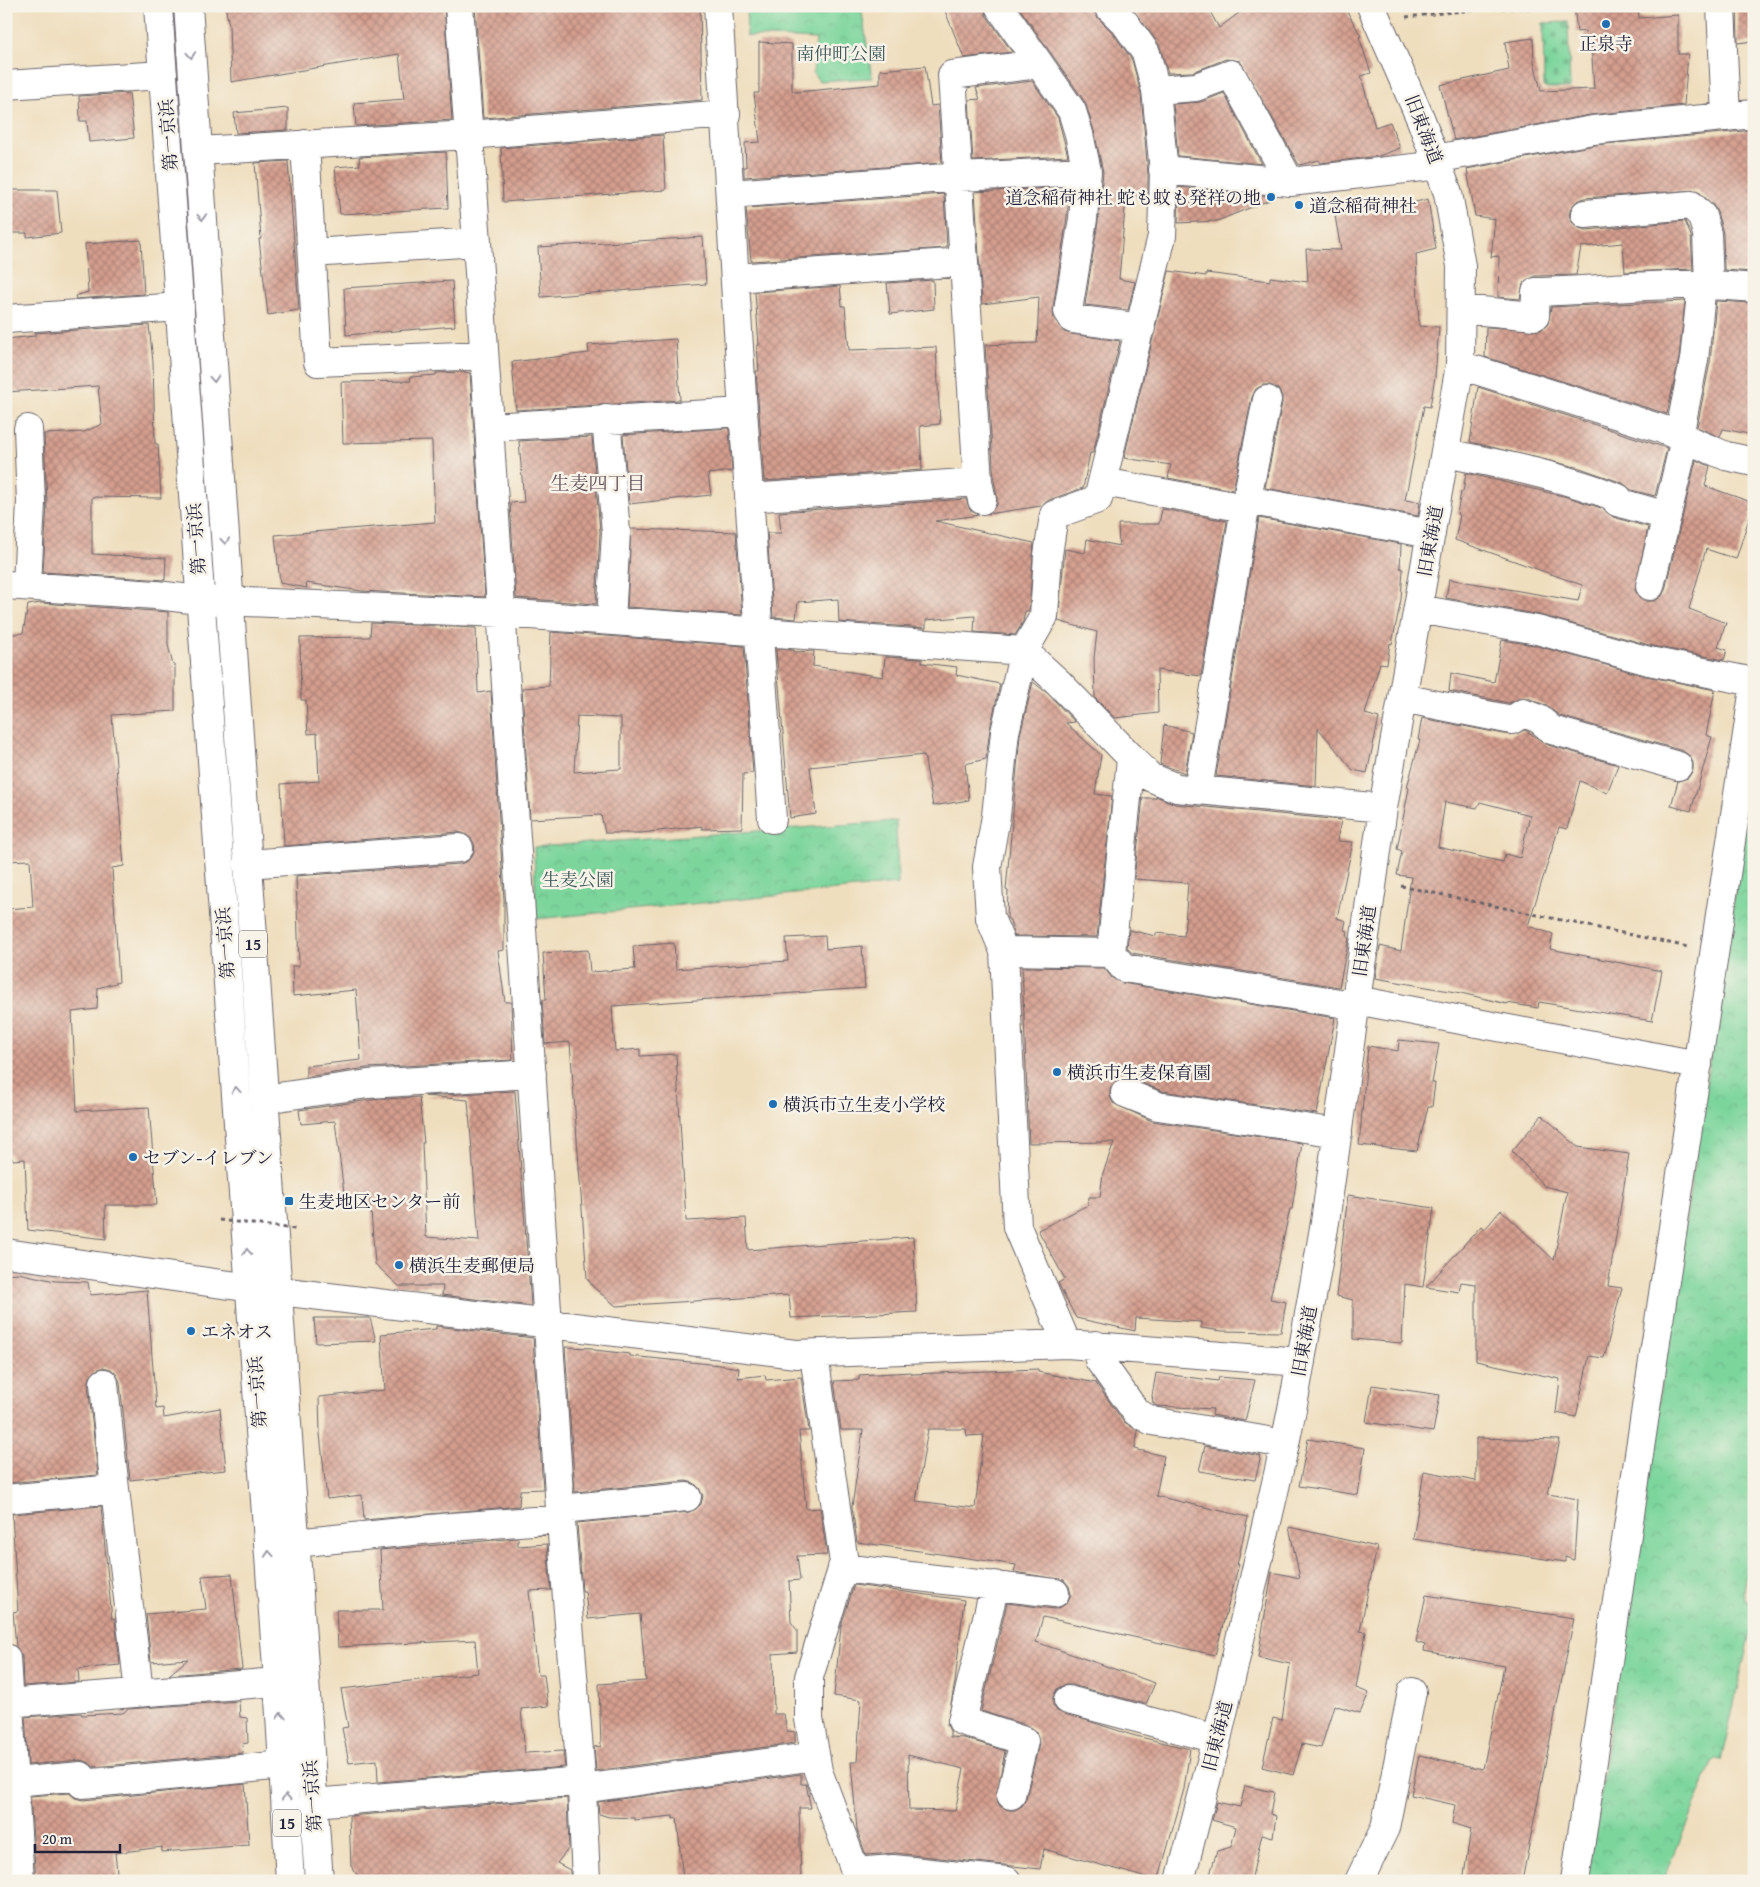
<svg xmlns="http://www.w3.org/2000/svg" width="1760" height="1887" font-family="'Gentium Book Plus','Noto Serif JP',serif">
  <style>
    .cemetery { fill: url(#cemetery-stones); stroke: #4e7c6b }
    .park { fill: url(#park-crowns); stroke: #4e7c6b }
    .building { fill: url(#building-cross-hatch); fill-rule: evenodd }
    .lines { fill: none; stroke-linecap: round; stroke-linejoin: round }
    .minor-casing { stroke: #6a6469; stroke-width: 30 }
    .highway-casing { stroke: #6a6469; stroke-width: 30 }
    .path { stroke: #6a6469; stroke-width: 3; stroke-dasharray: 4 4; stroke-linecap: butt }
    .minor { stroke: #fff; stroke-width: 28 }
    .highway { stroke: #fff; stroke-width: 28 }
    .path-bridge { stroke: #6a6469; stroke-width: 3; stroke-dasharray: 4 4; stroke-linecap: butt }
    .oneway { stroke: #9c9ca7 }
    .poi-dot { fill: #1f6fb2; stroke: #f7f3e8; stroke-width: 2 }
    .labels { text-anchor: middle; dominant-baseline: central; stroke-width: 5; stroke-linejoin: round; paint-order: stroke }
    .shield { fill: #f7f3e8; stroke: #62616f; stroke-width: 1 }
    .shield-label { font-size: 16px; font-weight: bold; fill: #22223b }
    .poi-label { font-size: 18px; fill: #22223b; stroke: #f7f3e8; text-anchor: start }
    .park-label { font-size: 18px; fill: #3d5858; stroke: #f7f3e8 }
    .street-label { font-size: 18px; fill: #22223b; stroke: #f7f3e8 }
    .neighbourhood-label { font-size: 19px; fill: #604d58; stroke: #f7f3e8 }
  </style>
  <defs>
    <pattern id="cemetery-stones" width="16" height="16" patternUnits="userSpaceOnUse" patternTransform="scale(1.25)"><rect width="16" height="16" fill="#7bd59b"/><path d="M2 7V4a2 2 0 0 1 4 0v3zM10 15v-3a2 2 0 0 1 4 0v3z" fill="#6ab786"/></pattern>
    <pattern id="park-crowns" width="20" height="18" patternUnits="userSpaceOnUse" patternTransform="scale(1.25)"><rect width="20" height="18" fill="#7bd59b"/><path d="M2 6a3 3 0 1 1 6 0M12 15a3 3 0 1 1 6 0" fill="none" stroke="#6ab786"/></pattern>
    <pattern id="building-cross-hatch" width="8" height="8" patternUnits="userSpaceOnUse" patternTransform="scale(1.25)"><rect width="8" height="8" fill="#d49e8e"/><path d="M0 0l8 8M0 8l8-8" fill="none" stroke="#ac8075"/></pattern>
  </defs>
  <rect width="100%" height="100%" fill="#f7f3e8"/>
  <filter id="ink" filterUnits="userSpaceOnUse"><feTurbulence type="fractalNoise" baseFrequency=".02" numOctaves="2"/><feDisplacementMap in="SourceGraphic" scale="10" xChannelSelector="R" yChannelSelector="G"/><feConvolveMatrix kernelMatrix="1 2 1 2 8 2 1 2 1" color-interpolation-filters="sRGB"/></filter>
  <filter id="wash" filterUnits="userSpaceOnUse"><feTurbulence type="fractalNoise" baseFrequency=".0096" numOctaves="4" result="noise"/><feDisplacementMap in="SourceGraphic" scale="20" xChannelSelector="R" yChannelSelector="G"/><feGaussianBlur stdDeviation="1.12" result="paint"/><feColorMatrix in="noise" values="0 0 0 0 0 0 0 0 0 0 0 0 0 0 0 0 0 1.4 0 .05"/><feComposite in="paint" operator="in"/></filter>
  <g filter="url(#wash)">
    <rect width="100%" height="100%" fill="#efdebe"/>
    <path class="cemetery" d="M1568,22L1570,88H1544L1543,23Z"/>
    <path class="park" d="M746,6H861L872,78L819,81L813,73L816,39L747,36Z
      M1754,763V1517L1743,1591L1746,1600L1754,1603V1615L1721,1761L1716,1760L1712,1764L1663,1881H1587Z
      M896,821L898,884L536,919L534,847Z"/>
    <g id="blocks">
      <path class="building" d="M225,6H444L452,120L356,126L354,103L404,99L399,54L231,82L229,25Z
        M475,6H700L702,100L483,118Z
        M943,6H984L986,15L1012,52L964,58Z
        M1018,6H1093L1097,17L1113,33L1132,60L1141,93L1148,174V197H1126L1119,279L1135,282L1128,310L1085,305L1098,221L1103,172L1094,131L1085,102Z
        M1130,6H1207L1219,28L1248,6H1344L1361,36L1359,37L1371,73L1361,76L1375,127L1390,122L1400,148L1379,156L1321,163L1319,160L1299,165L1240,61L1226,59L1193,72L1168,73L1159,44Z
        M1574,6H1638L1639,18L1678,15V54H1688L1684,105L1590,115L1454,140L1440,85L1509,70L1505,42L1533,38L1534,61L1541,91L1594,89L1591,43L1587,44L1585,31L1577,32Z
        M1737,6H1754V41L1738,43Z
        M759,42L792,44V91L797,92L880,84V70L925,66L931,106L938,105L942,163L744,177V167H746L745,143L760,142L754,93H759Z
        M1032,81L1058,118L1068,156L973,161L969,100L980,99L976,88Z
        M129,93L134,138L89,142L87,121H80L79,96Z
        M1224,93L1262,164L1178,156L1173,104L1201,102Z
        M288,108V130L236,133L234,113Z
        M1754,130V272L1724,270L1723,233L1717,212L1713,205L1697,190L1584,198L1576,202L1571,208L1569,215L1572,222L1579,228L1586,230L1685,221L1691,236L1693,269L1625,272L1623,243L1581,247L1576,275L1535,276L1523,284L1520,299L1498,297L1499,256L1491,257L1495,219L1475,216L1467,169L1595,145Z
        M663,135L666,190L503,202L501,148Z
        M446,152L448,208L340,214L335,167L360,165L359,157Z
        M288,161L299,310L268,315L259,239H261L255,163Z
        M1070,187L1067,217L1053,308L1054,319L1064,332L1071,334L1120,341L1093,453H1090L1083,488L1049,500L1041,506L988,514L997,505V497L994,480L985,345L1037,343L1039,297L982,304L975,192Z
        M1179,187L1272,196V199L1217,221L1178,223Z
        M6,190H57L61,233L27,237V233H6Z
        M944,194L947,248L751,261L746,208Z
        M1428,199L1436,249L1416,254L1419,326L1439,327L1435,377L1430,407L1424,406L1405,500L1420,502L1418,516L1265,488L1282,403V396L1278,389L1270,385H1263L1256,389L1252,397L1233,490L1168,478L1171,465L1124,458L1169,271L1206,276V273L1270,281V277L1308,282L1306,249L1341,250L1335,216L1361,210L1362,215Z
        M703,237L706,284L541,297L538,247Z
        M141,240L144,294L76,299L75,296L88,292L85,244Z
        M933,280L934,309L890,314L887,283Z
        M452,281L455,326L346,335L344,288Z
        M840,286L842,306H845L849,350L936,347L940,424L920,426L922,470L764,481L756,371H759L757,345H759L755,292Z
        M1685,301L1679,358L1667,414L1485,357L1486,327L1541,330L1548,324L1551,307Z
        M1716,301L1754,303V435L1723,429L1720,437L1697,427L1710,362Z
        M149,325L153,362L155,444H158L161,498L92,497V554L166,558L165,580L43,572L47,503L44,434L84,432L102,424L98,386L6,392V339L35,336V333Z
        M676,339L680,400L516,410L512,362L589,353L588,345Z
        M463,372L470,373L485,597L362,591L306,583L307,588L280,583L275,535L435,522L432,441L343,443L341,382L411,381L410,377L436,375V373Z
        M1478,387L1667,448L1655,496L1631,490L1623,483L1580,468L1470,442Z
        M729,428L732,471L708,474L711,495L629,504L623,435Z
        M592,437L600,532L596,604L516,598L510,503L524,502L519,441Z
        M1696,460L1710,466L1705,486L1754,503L1736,559L1706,549L1689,609L1726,623L1718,647L1727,650L1724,660L1653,646L1540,615L1446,598L1449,579L1578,601L1582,585L1455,540L1460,515L1457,514L1461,492H1463L1466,473L1571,498L1604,509L1613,517L1648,527L1635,590L1639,597L1646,601H1655L1662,596L1665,590Z
        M966,499L970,510L979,515L935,521L1034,543L1029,611H1025L1023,622L1015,635L974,632L975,616L926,620V628L839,622L838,599L798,602L796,619L773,617L767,533H781L779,512Z
        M1162,509L1227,521L1201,676L1157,670L1158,713L1115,718L1095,698L1094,658L1097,632L1058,621L1065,549L1085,553L1087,539L1119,546L1118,524H1159Z
        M1259,518L1401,544L1400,568L1403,569L1401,599L1392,644L1390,643L1387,664L1380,663L1365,714L1379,718L1367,773L1353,770L1318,728L1316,786L1216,776Z
        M631,529L736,532L742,615L627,607Z
        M41,603L168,612V645L173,665H175V711L112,715L124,866L112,868L119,982L98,988L97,1009L72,1012L77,1111L149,1107L157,1205H105L106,1239L28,1230L25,1159L13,1160L6,1149V909L33,907L30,860L6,861V635L23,633L28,605Z
        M371,623L476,628L478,693L491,691L504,900V950L498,951L505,1002H511L513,1060L367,1068L306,1077V1066L361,1060L356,990L293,996L292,966H299L296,876L460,864L468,861L473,854L475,847L472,839L465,834L458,832L284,846L281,784L319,781L317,733L308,734L306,700H301L300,638L370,637Z
        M551,632L744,646L753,773L743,774L742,828L702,829V826L641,833H605L601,815L530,819L522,688L549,686ZM577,716L621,718V769L574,772Z
        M1502,640L1534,645L1646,676L1715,690L1706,735L1712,737L1691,811L1671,806L1678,781L1688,778L1693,770V763L1690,756L1683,751L1560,716L1545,705L1528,698H1521L1509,703L1449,691L1451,673L1494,682Z
        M776,649L794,650V652L814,651L813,666L883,677L885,657L922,659V663L957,667L956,675L1000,684L990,729L986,759L965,764L969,800L933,806L924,755L810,767L816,814L790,818Z
        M1033,682L1047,693L1075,722L1066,723L1101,755L1095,794L1112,796L1097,937L1014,936L1010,920L1007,918L1008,891L1006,890L1020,735Z
        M1422,718L1509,735L1525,730L1548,745L1618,765L1607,793L1580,781L1567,829L1559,827L1528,926L1553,934L1550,949L1662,971L1652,1021L1539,1002L1538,1008L1507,1003V1004L1461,993L1375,978L1380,946L1401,951L1411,877L1397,875L1402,851L1397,849L1409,788L1407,787L1420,740H1418ZM1445,802L1477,808L1480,802L1530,815L1520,858L1505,854L1503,862L1438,847Z
        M1164,725L1192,732L1185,773L1160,764Z
        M1156,796L1175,804L1341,820L1337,841L1353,842L1337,918L1346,921L1344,930L1348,931L1347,937L1349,938L1339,987L1132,953L1127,948L1129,930L1156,936V933L1184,936L1188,883L1134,879L1143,798H1156Z
        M825,936L826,949L862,946L865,988L612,1006L615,1051L640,1049V1056L676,1054L686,1221L746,1218L748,1250L913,1237L917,1312L791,1318L789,1295L616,1306L593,1287L587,1278L570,1042L545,1044L542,1000H546L543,953L588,950L590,972L635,969L633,946L674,943L676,969L788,961L786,938Z
        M1022,967L1104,968L1112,978L1122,983L1335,1018L1317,1114L1162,1091L1130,1078H1123L1116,1081L1110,1088V1096L1113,1103L1152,1121L1302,1143L1292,1209H1290L1270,1299L1286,1302L1281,1332L1222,1331L1201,1328V1322L1136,1318L1135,1331L1076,1318L1058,1283L1065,1279L1038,1230L1088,1205L1089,1197H1100L1103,1173L1114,1142L1029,1143Z
        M1399,1040L1439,1044L1432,1083H1435L1432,1107H1428L1417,1151L1359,1145L1368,1046L1398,1051Z
        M515,1091L531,1306L442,1295L443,1286H399L375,1264L370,1198L345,1201L335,1121L301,1124L299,1110L370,1100L419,1097L424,1143H422L426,1237L479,1241L468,1100L425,1096Z
        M1542,1115L1578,1147L1629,1154L1608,1286L1622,1288L1604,1358L1589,1356L1576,1417L1556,1413L1560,1379L1476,1361V1284L1461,1282L1459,1292L1426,1287L1481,1226L1485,1229L1501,1210L1554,1260L1567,1192L1544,1186L1512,1151Z
        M1348,1195L1434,1208L1423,1287L1405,1284L1402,1343L1353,1339V1300L1336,1296Z
        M18,1273L55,1281L88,1282L90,1295L147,1290L156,1409L163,1408L164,1418L220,1408L226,1470L130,1480L120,1382L116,1374L111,1369L103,1367L95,1371L90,1377L88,1384L98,1475L6,1483V1274Z
        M314,1318H370L376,1341L316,1343Z
        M436,1326L533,1338L543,1489L520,1490L519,1506L364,1520L362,1495L327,1499L320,1434L319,1397L385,1390L381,1334L436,1329Z
        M565,1347L593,1348L594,1350L630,1354V1356L720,1365L739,1368L738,1378L765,1375L766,1380L801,1377L809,1431H799L806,1509L820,1508L827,1555L797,1556L800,1580L789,1581L791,1622L797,1630V1652L773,1654L774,1714H784L787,1731L795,1732V1743L596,1771L594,1747L601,1746L599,1684L646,1681L640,1614L588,1619L585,1591H582L577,1523L689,1512L696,1509L701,1504L703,1496L699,1488L694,1483L686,1481L575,1492Z
        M1038,1369V1372L1096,1383L1123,1421L1138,1431L1135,1449L1164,1456L1156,1496L1248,1517L1237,1565L1239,1564L1215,1655L1043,1617L1036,1642L1155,1683L1146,1704L1072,1685H1063L1057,1689L1053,1697V1705L1057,1711L1132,1735L1190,1749L1184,1789L1158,1881L1044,1849L1040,1869L895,1853L866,1855L857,1830L851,1762H857L861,1700L834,1696L841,1626L854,1585L964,1600L955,1682L947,1725L950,1731V1737L964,1738L1005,1751L996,1799L1000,1806L1008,1810H1015L1022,1806L1026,1799L1039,1744L1036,1731L1029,1726L981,1711L1007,1603L1054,1609L1061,1607L1067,1603L1071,1594L1069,1586L1064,1580L1014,1572L1016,1565L857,1542L852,1507L863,1430H841L834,1381L859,1380V1375L911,1372L912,1374ZM928,1429H966L967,1436L984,1435L975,1508L916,1501ZM908,1755L964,1769L955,1811L909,1810Z
        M1156,1373L1218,1381L1219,1377L1255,1380L1245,1421L1212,1415L1213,1409L1157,1406L1153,1403L1152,1396Z
        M1372,1385L1440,1395L1433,1432L1366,1422Z
        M1476,1438L1560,1440L1548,1494L1578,1499L1574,1560L1565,1557V1562L1413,1539L1424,1471L1476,1481Z
        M1308,1439L1365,1448L1358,1495L1299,1486Z
        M1205,1446L1261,1456L1255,1480L1199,1471Z
        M101,1506L112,1619L115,1618L120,1665L78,1669L79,1682L23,1686L22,1657L16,1647L13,1612L18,1611L12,1514Z
        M1289,1527L1377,1547L1360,1631L1366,1632L1356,1688L1369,1693L1360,1713L1334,1705L1321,1748L1302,1744L1293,1775L1262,1767L1273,1718L1282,1720L1290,1664L1258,1657L1272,1572L1300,1578Z
        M518,1538V1546L547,1544L551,1590L529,1591L538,1675H544L548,1706L521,1709L525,1753L563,1751L565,1767L378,1782L377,1760L349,1763L342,1728L348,1727L341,1689L478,1673L475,1640L338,1647L336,1610H383L380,1550Z
        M232,1574L242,1669L169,1675L188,1659L151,1662L146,1614L206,1609L202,1576Z
        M1426,1595L1574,1618L1522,1881H1463L1471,1829L1452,1823L1455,1805L1411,1795L1419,1755L1483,1769L1504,1666L1424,1651L1425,1645L1416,1642Z
        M239,1701L240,1717L247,1718L248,1743L242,1744L243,1753L94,1767L88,1762L80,1760L28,1765L25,1717L81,1713L82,1715L123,1713L128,1709Z
        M801,1774V1784H806L811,1808H799L801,1878L778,1881H683L677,1818L673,1819V1816L634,1820V1818L609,1817L599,1814L598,1802Z
        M245,1784L249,1845L162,1852V1847L115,1853L118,1881H36L30,1796L69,1793L75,1798L83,1800Z
        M1245,1786L1274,1792L1270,1814L1276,1816L1273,1837L1262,1834L1251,1881H1208L1217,1851L1231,1847L1236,1827L1212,1820L1217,1802L1240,1807Z
        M567,1798L569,1848L557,1863L570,1870V1881H361L351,1866L349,1816Z"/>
    </g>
  </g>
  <g filter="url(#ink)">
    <use href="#blocks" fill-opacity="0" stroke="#6a6469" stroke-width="1"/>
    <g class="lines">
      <defs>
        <path id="minor" d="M459,6L477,242L560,1509L582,1789L586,1881
          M718,6L742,396L772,819
          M999,6L1072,111L1079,134L1087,171L1083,219L1068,311L1073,319L1141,328
          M1721,6L1726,117
          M6,85L163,75
          M1156,90L1196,87L1231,74L1290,182L1423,167L1435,159L1593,130L1754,114
          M305,144L318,362L484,355
          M198,151L469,135L726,114
          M1163,170L1290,182
          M730,194L958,177L1087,171
          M1585,214L1691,205L1702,216L1707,234L1709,283
          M312,253L477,242
          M735,278L964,262
          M1461,309L1535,316L1536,292C1609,290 1681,280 1754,288
          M6,319L180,307
          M1460,365L1662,429L1726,456L1754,462
          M606,419L616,532L611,621
          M489,427L743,412
          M1679,436L1694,360L1702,284
          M1445,453C1504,465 1562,476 1618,498L1617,502L1667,516
          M1103,482L1245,508
          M749,498L978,482
          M982,500L978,482L952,75L1038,64
          M1246,500L1431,534
          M6,585L156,595L200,600L501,613L1024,651L1058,682L1150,777L1177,788L1383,808
          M27,586L31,502L28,429
          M1650,586L1685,439
          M1418,609L1537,630L1649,661L1754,682
          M1402,698L1512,720L1523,713L1539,719L1552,730L1678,766
          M1131,759L1111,953L1124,968L1340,1003L1356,1000L1698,1065
          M1198,789L1245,508L1267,400
          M247,864L459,848
          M1004,951L1111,953
          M1125,1093L1158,1106L1338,1133
          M264,1099L368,1084L532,1074
          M6,1253L222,1284L796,1354L1067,1344L1301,1362
          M1067,1344L1017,1227L1004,951L990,918L987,867L996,816L1005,732L1024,651L1044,616L1048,555L1054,515L1098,499L1162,236L1164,172L1156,90L1146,53L1125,23L1108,6
          M1096,1345L1099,1360L1136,1412L1152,1421L1285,1444
          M814,1355L844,1563L809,1677V1719L818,1771L859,1881
          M104,1383C113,1487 128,1590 139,1693
          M6,1499L114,1489
          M560,1509L687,1497
          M295,1543L451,1527L561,1519
          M842,1568L1055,1593
          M995,1585L962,1721L1024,1741L1011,1795
          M6,1658L20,1881
          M1068,1700L1217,1739
          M6,1703L278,1682
          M14,1782L81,1776L82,1784L284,1765
          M582,1789L815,1756
          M313,1803L582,1781
          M855,1872L893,1869L1007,1881
          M1180,1881L1217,1739L1285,1444L1296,1389L1325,1222L1383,808L1460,365L1461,266L1448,193L1421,120L1371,6
          M1359,1881L1385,1828L1412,1692
          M1575,1881L1754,688"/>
        <path id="highway" d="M158,6L278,1682L290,1881
          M188,6L319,1881"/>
      </defs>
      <use href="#minor" class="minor-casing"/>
      <use href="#highway" class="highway-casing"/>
      <path class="path" d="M1406,17C1460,11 1517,4 1572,11
        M1401,886L1688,947"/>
      <use href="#minor" class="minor"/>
      <use href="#highway" class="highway"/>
      <path class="path-bridge" d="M219,1220L295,1229"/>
    </g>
    <defs><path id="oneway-chevron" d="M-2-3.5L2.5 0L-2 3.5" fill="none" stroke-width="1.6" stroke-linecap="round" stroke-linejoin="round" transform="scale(1.25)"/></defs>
    <g class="oneway">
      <use href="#oneway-chevron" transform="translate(191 55) rotate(86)"/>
      <use href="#oneway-chevron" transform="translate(202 217) rotate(86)"/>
      <use href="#oneway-chevron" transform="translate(214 379) rotate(86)"/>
      <use href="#oneway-chevron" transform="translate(225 541) rotate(86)"/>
      <use href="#oneway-chevron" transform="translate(236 1090) rotate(-94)"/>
      <use href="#oneway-chevron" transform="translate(247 1252) rotate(-94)"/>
      <use href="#oneway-chevron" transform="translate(269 1554) rotate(-94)"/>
      <use href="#oneway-chevron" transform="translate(281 1716) rotate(-94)"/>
      <use href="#oneway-chevron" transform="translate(286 1797) rotate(-93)"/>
    </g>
  </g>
  <g class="poi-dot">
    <circle cx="1606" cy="24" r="5"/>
    <circle cx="1271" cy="197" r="5"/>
    <circle cx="1299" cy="205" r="5"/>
    <circle cx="1057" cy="1072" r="5"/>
    <circle cx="773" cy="1104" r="5"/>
    <circle cx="133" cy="1157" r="5"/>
    <rect x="284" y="1196" width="10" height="10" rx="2.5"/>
    <circle cx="399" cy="1265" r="5"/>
    <circle cx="191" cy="1331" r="5"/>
  </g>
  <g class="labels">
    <g class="shield">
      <rect x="239" y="930.5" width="28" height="27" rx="4"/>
      <rect x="273" y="1809.5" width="28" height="27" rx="4"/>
    </g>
    <g class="shield-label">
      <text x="253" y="944">15</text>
      <text x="287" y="1823">15</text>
    </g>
    <g class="poi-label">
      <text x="1606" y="43" text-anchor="middle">正泉寺</text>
      <text x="1261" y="197" text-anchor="end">道念稲荷神社 蛇も蚊も発祥の地</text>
      <text x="1309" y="205">道念稲荷神社</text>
      <text x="1067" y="1072">横浜市生麦保育園</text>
      <text x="783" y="1104">横浜市立生麦小学校</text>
      <text x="143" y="1157">セブン-イレブン</text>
      <text x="299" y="1201">生麦地区センター前</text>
      <text x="409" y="1265">横浜生麦郵便局</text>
      <text x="201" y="1331">エネオス</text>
    </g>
    <g class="park-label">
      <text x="841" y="53">南仲町公園</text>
      <text x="578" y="879">生麦公園</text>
    </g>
    <g class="street-label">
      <text transform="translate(1424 129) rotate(69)">旧東海道</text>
      <text transform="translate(168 135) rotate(-94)">第一京浜</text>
      <text transform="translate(196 539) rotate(-94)">第一京浜</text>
      <text transform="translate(1430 541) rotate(-80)">旧東海道</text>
      <text transform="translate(1364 941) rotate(-82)">旧東海道</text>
      <text transform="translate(225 943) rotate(-94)">第一京浜</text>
      <text transform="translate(1304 1341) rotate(-80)">旧東海道</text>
      <text transform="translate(257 1392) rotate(-94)">第一京浜</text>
      <text transform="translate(1217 1736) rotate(-76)">旧東海道</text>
      <text transform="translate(312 1796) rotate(-94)">第一京浜</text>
    </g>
    <g class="neighbourhood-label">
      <text x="598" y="483">生麦四丁目</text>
    </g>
  </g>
  <rect width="1760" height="1887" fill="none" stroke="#f7f3e8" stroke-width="25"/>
  <path d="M35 1844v8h85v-8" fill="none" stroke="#22223b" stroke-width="2.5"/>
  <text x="42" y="1844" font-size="15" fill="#22223b" stroke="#f7f3e8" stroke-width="4" paint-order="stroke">20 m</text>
</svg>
